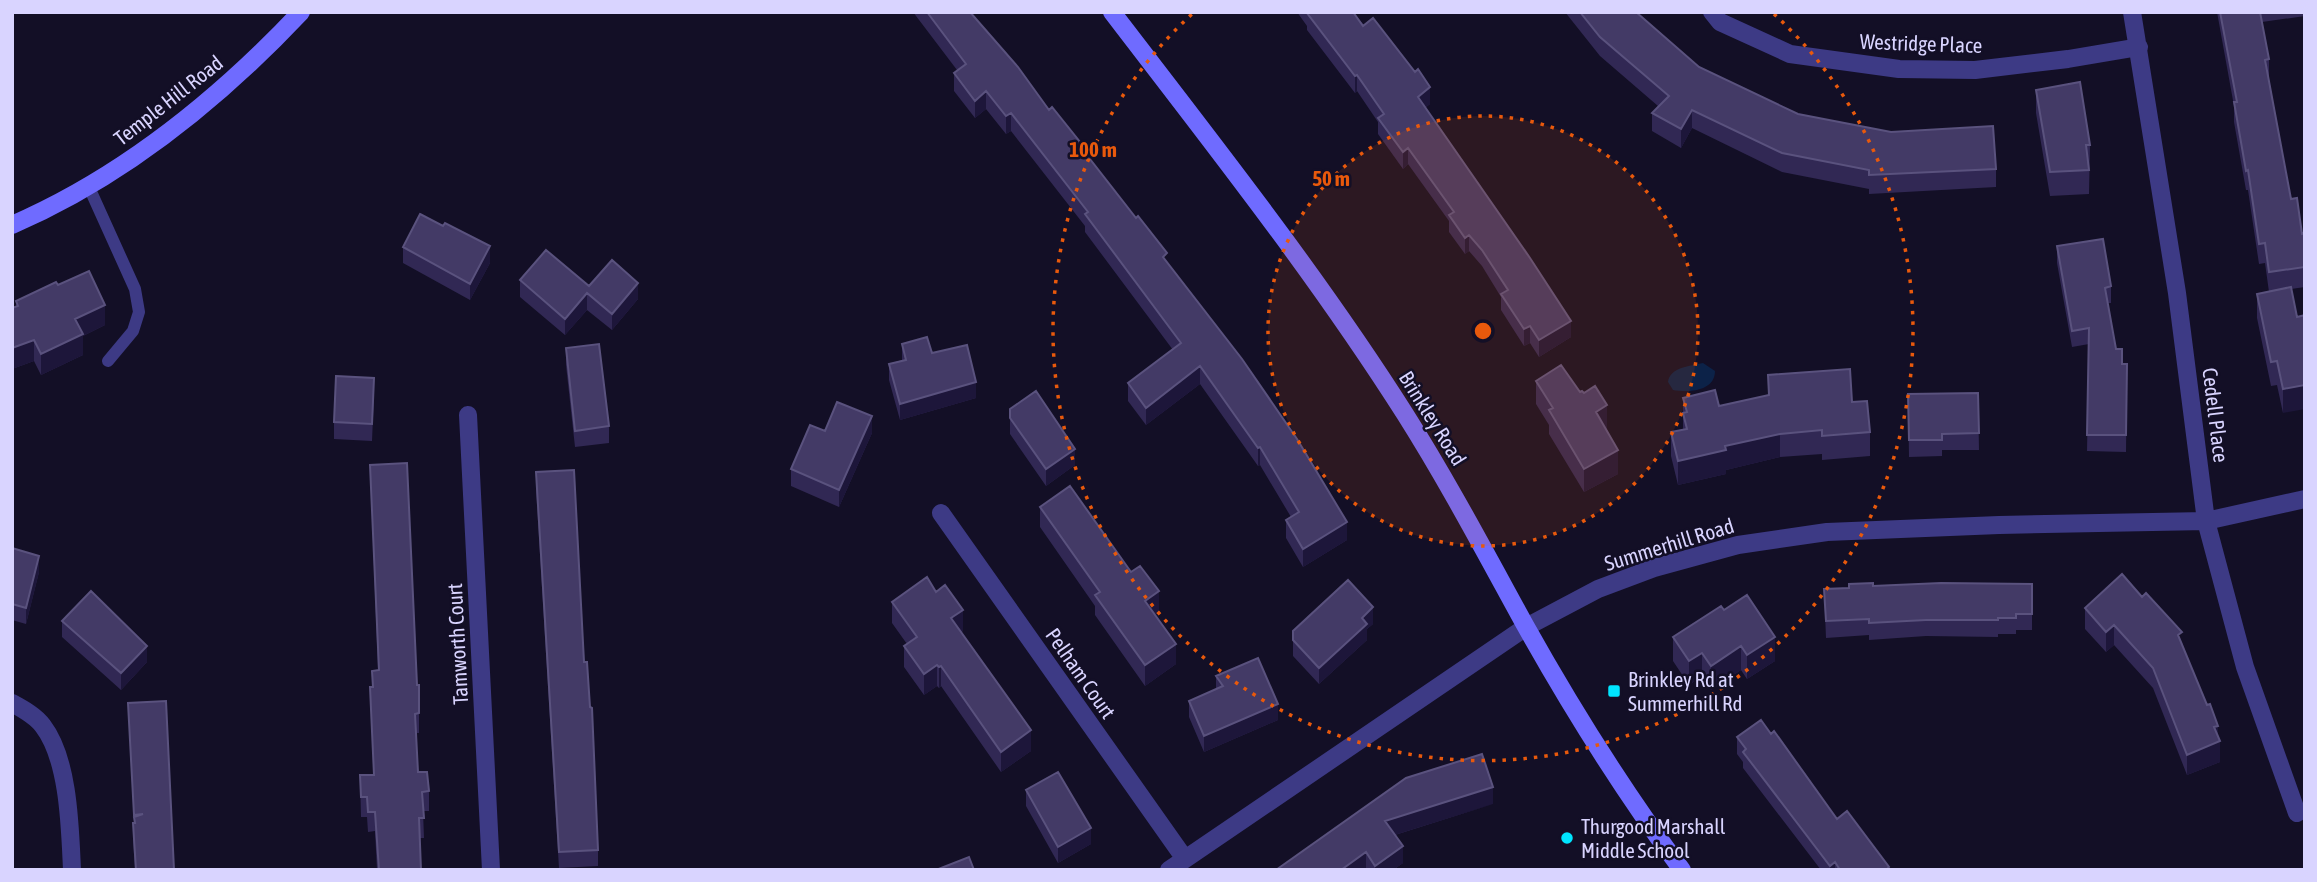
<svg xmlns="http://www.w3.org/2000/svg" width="2317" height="882" font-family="'Asap Condensed',sans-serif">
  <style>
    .water { fill: #0c2248 }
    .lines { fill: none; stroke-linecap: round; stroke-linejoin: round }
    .lane { stroke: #3d3a85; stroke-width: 12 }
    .street { stroke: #3d3a85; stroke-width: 18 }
    .secondary { stroke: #6f6bff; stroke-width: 18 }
    .wall { fill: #312854 }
    .shaded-wall { fill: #1d163a }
    .building { fill: #433a66; stroke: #5a527e; stroke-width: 2 }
    .ring { fill: none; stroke: #e8590c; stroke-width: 3.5; stroke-dasharray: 3.5 7 }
    .poi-dot { fill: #00e5ff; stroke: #130f26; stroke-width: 2.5 }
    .labels { text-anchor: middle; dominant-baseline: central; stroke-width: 5; stroke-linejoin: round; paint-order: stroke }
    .street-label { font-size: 21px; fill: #d9d4ff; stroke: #130f26 }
    .poi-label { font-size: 21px; fill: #d9d4ff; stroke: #130f26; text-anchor: start }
    .centre { fill: #e8590c; stroke: #130f26; stroke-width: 3.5 }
    .ring-label { font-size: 21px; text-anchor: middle; font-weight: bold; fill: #e8590c; stroke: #130f26; stroke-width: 5; stroke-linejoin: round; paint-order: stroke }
  </style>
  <rect width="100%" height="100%" fill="#130f26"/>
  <path class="water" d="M1703,363L1715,371C1715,391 1689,393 1673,390L1668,382C1670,367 1690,366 1703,363Z"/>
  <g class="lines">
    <path class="lane" d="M88,185L135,289L139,312L133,331L108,361"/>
    <path class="street" d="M1712,12L1720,22L1790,54L1899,69L1975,70L2068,59L2139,47
      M2132,12L2177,293L2206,521L2245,667L2297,813
      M468,415L491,870
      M941,513L1185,859
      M12,703C23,709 36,716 43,726C69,760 70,828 72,870
      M1169,870L1526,627L1598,589L1654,568L1738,545L1827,532L1999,525L2206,521L2305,499"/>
    <path class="secondary" d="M1112,12C1213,144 1316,274 1405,414C1448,482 1486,554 1525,625C1572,709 1624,792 1682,870
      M12,225C123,177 219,99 301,12"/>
  </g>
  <path class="wall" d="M913,12H973V15L1092,162L1167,262L1347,540L1303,567L1286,538V520L1291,517L1260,465L1258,466L1200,384L1146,425L1128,401V383L1173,350L1085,232V226L1011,131L1006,134L986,109L975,118L954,91V73L957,70Z
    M1297,12H1353L1430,104L1425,108L1571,337L1539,357L1530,343L1524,346L1501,310V297L1482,266L1469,251L1465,254L1449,232V221L1408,164L1403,169L1378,134V122L1357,91L1355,93L1307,30V26Z
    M1565,12H1636L1699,67L1798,114L1996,169V187L1869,194V189L1782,172L1692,128L1681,148L1652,131V113L1658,106L1600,56Z
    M2217,12H2305V16L2262,22L2269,59V79L2291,199L2302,234L2305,233V287L2291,289L2283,413L2277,385L2271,386L2257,318V294L2269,292L2265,263L2259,264L2248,190H2246L2234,122V106Z
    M2036,90L2090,145L2089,194L2050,196L2036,113Z
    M443,226L490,263L470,300L403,263V247Z
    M2057,246L2111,286V303H2108L2116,349L2122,364H2127L2126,452L2087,451L2089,344L2072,347L2057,263Z
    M520,280L589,286L638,299L612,330L587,310L565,335L520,297Z
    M58,285L105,325L83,336V355L41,375L34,361L12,369V308L16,307V301Z
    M902,344L976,398L900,420L889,380V364L902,360Z
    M566,348L609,426V443L575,447L566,365Z
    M1768,375L1852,402L1870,432V456L1822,460V454L1780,457L1726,470V474L1678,485L1671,456V432L1683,429V398L1719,406L1768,395Z
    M1536,381L1607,429H1606L1618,474L1584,492L1549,434V425L1536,404Z
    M1978,393L1979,450H1942V456L1909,457L1908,394Z
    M374,394L372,441L334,439V422Z
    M1010,409L1075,465L1046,486L1010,434Z
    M825,431L872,433L839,507L791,486V469Z
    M370,465L417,685H419V733H416L418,772L429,791V811H423L424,838H420L421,870H377L375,831L368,832L367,817H361L360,775H374L370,687H372V671L378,670Z
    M536,472L584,662L598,850V866L559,868L536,489Z
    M1040,507L1159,612L1155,615L1176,664L1145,686L1095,615V606L1040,527Z
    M12,548L39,572L26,624L12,620Z
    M2032,584V630H2016V634H1998V637L1926,636L1869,640V635L1826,638L1824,589L1873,586Z
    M892,602L963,631L961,632L1031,751L1001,772L941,686L939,688L937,686L924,695L904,667V646L907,644L892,623Z
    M2085,608L2182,643L2218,737L2220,762L2187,775L2153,688L2114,645L2106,652L2085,629Z
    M1724,610L1775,661L1747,679L1741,670L1711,690L1702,676L1689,685L1673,661V637Z
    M62,621L147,662L121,690L62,637Z
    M1373,624L1367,629V640L1319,684L1293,656V631Z
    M1216,676L1278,720L1204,752L1189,717V701L1216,689Z
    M128,703L174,870H135L133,839L134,823Z
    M1771,734L1837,819L1889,870H1821L1743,768V762L1737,754V737Z
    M1026,790L1091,844L1058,863L1026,806Z
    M1493,804L1395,835L1403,863L1393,870L1366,869L1276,870Z"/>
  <path class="shaded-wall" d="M1357,75V91L1355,93V76Z
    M1430,87V104L1418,113V97Z
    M986,91V109L975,118V101Z
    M1692,110V128L1681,148V129Z
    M1011,113V131L1006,134V116Z
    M1408,148V164L1403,169V152Z
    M1469,235V251L1465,254V238Z
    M490,246V263L470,300V284Z
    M638,283V299L612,330V314Z
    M587,293V310L565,335V319Z
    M105,305V325L83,336V355L41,375V354L75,319Z
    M1571,321V337L1539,357V340Z
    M1530,326V343L1524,346V329Z
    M34,340V361L12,369V348Z
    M1200,366V384L1146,425V408Z
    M976,382V398L900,420V404Z
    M2305,385V409L2283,413V389Z
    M1607,405V429L1596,436V412Z
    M872,416V433L839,507V490Z
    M1780,434V457L1726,470V474L1678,485V461L1725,446Z
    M1260,447V465L1258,466V448Z
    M1075,449V465L1046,486V469Z
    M1618,450V474L1584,492V469Z
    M1347,522V540L1303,567V549Z
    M39,556V572L26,624V608Z
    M1159,591V612L1145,621V601Z
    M1373,607V624L1367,629V640L1319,684V668L1362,618Z
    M963,610V631L951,639V618Z
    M2114,625V645L2106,652V632Z
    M1775,637V661L1747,679V655Z
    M1176,644V664L1145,686V665Z
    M147,646V662L121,690V673Z
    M1741,646V670L1711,690V666Z
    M1702,653V676L1689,685V661Z
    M937,665V686L924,695V674Z
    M941,666V686L939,688V667Z
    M1278,704V720L1204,752V736Z
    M2218,726V742L2220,741V762L2187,775V755L2214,727Z
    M1031,730V751L1001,772V752Z
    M1493,787V804L1385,838V821Z
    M1091,828V844L1058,863V847Z
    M1403,846V863L1393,870H1375V866Z
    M1366,852V869L1341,870Z
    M1835,862V870H1830V866Z"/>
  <path class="building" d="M927,12H970L1018,67L1049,110L1052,107L1092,157L1090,159L1136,218L1138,216L1167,253L1163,257L1242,359L1297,439L1347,522L1303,549L1286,520L1299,512L1260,447L1258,448L1200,366L1146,408L1128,383L1181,343L1085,214L1088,212L1011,113L1006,116L986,91L975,101L954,73L966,64Z
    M1309,12H1353L1363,26L1373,18L1415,72L1418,69L1430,87L1418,97L1530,258L1571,321L1539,340L1530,326L1524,329L1501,294L1508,290L1482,250L1469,235L1465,238L1449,215L1454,212L1408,148L1403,152L1378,118L1384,114L1357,75L1355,76L1307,13Z
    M1580,12H1636L1699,67L1798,114L1891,132L1993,126L1996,169L1869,175V170L1782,153L1692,110L1681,129L1652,113L1669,96L1600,37Z
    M2220,12H2260L2269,59L2265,60L2291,199L2297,198L2302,234L2305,233V267L2269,272L2265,243L2259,244L2248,170L2246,171L2234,102H2237Z
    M2080,82L2090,145H2086L2089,170L2050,172L2036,90Z
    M420,214L443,226L445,223L490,246L470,284L403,247Z
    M2103,239L2111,286L2105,288L2116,349H2122V364H2127L2126,435H2087L2089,328L2072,331L2057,246Z
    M546,250L589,286L612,260L638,283L612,314L587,293L565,319L520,280Z
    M89,271L105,305L75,319L83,334L41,354L34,340L12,348V308L18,306L16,301L56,282L58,285Z
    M2291,287L2297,317L2305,315V385L2283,389L2277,361L2271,362L2257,294Z
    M927,337L932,353L967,345L976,382L900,404L889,364L906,360L902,344Z
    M599,344L609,426L575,431L566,348Z
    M1561,365L1580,392L1582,391L1584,393L1595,386L1607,405L1596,412L1618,450L1584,469L1549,410L1553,408L1536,381Z
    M1850,369L1852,402L1867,401L1870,432L1822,436V430L1780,434L1725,446L1726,450L1678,461L1671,432L1687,429L1683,413L1687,412L1683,398L1715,390L1719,406L1769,395L1768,375Z
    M336,376L374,378L372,424L334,422Z
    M1036,391L1075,449L1046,469L1010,418V409Z
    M1978,393L1979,433L1942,434V440H1909L1908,394Z
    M837,402L872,416L839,490L791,469L810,425L825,431Z
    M407,463L417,685H419V713L415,714L418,772H427L429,791L422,792L424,818H419L421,870H379L375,812H368L367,797H361L360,775H374L370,687H373L372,671L379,670L370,465Z
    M574,470L584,662H587L590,707L592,708L598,850L559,852L536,472Z
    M1070,486L1131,572L1140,566L1159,591L1145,601L1176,644L1145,665L1095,595L1100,592L1040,507Z
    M12,548L39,556L26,608L12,604Z
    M2122,574L2142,597L2146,593L2182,632L2178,635L2207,705L2210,704L2218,726L2214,727L2220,741L2187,755L2153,668L2114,625L2106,632L2085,608Z
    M927,577L936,592L945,585L963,610L951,618L1031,730L1001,752L941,666L939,667L937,665L924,674L904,646L917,637L892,602Z
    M1348,580L1373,607L1362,618L1367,624L1319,668L1293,640V631Z
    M1873,583V586L1941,583L2032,584V614H2016V618H1998V620H1926L1869,623V619L1826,621L1824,589L1849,588V584Z
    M91,591L147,646L121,673L62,621Z
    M1747,595L1775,637L1747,655L1741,646L1711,666L1702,653L1689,661L1673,637L1721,606L1724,610Z
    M1258,658L1278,704L1204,736L1189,701L1223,686L1216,676Z
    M166,701L174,870H136L133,823H135L134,817L143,814L134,815L128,703Z
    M1761,720L1771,734L1774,731L1837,819L1847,811L1889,867L1886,870H1840L1835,862L1830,866L1743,752L1746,749L1737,737Z
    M1482,754L1493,787L1385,821L1403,846L1375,866L1366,852L1341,870H1276L1406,778Z
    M1058,772L1091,828L1058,847L1026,790Z
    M969,857L974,870H936Z"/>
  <circle cx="1483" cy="331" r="215" fill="#e8590c" fill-opacity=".12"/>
  <g class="ring">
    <circle cx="1483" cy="331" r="215"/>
    <path d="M1774 14A430 430 0 1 1 1192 14"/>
  </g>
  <g class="poi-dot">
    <rect x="1607" y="684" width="14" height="14" rx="3.5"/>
    <circle cx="1567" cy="838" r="7"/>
  </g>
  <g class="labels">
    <g class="street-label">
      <text transform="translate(1921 43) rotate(2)">Westridge Place</text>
      <text transform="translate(168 100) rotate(-38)">Temple Hill Road</text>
      <text transform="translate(2216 415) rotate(83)">Cedell Place</text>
      <text transform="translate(1433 418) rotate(58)">Brinkley Road</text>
      <text transform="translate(1669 544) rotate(-17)">Summerhill Road</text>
      <text transform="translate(457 644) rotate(-93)">Tamworth Court</text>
      <text transform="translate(1081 673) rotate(55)">Pelham Court</text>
    </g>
    <g class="poi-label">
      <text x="1628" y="679">Brinkley Rd at<tspan x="1628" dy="24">Summerhill Rd</tspan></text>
      <text x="1581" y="826">Thurgood Marshall<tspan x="1581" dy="24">Middle School</tspan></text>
    </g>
  </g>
  <circle cx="1483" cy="331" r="10" class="centre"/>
  <g class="ring-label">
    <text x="1093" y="157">100 m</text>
    <text x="1331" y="186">50 m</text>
  </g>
  <rect width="2317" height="882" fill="none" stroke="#d9d4ff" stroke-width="28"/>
</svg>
